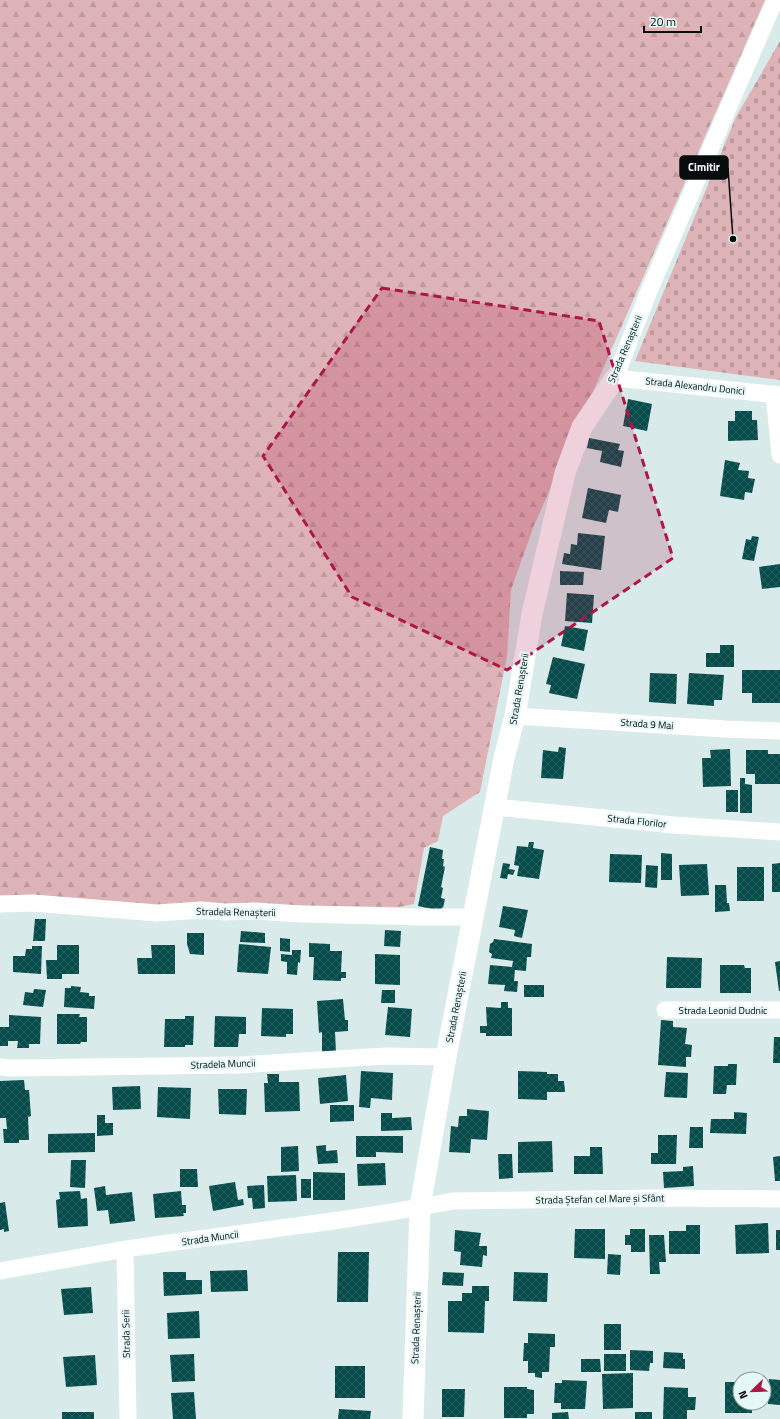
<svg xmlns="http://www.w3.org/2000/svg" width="780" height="1419" font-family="'Titillium Web',sans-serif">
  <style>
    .forest { fill: url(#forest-firs) }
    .cemetery { fill: url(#cemetery-stones) }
    .building { fill: url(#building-cross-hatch) }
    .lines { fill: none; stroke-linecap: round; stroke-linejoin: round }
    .minor { stroke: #fff; stroke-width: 17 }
    .tertiary { stroke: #fff; stroke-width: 21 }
    .marked { fill: #ac1744; fill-opacity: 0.2; stroke: #ac1744; stroke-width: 3; stroke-dasharray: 8 5; stroke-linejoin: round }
    .labels { text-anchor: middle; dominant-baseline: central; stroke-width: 4; stroke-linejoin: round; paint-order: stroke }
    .street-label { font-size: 10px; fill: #070d0d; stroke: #e5f8f7 }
    .leader { fill: none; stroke: #070d0d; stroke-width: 1.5 }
    .callout-dot { fill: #070d0d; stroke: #e5f8f7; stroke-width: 1.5 }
    .callout { fill: #070d0d; stroke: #070d0d; stroke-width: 1.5 }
    .callout-label { font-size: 11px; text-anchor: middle; font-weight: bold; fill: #fff }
  </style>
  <defs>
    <pattern id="forest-firs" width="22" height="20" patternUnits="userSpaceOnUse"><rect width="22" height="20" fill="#deb3b7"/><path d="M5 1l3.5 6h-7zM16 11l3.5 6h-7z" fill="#bd999c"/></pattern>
    <pattern id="cemetery-stones" width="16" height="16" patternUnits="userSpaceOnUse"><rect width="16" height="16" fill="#deb3b7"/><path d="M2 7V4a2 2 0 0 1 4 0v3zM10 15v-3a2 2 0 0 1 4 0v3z" fill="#bd999c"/></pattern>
    <pattern id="building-cross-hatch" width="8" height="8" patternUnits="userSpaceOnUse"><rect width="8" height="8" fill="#054c4b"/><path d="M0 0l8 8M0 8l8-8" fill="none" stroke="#286160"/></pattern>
  </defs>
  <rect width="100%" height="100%" fill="#d8ebea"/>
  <path class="forest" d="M0,0H765L533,528L511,590L507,656L480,792L443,816L438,841L424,848L414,904L399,907L272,905L168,906L0,898Z"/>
  <path class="cemetery" d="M780,41V380L635,361L736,117Z"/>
  <path class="building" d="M628,399L652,404L647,431L623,426Z
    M735,411H752V420H757L758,440L728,441V421H735Z
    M589,438L620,444L618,450L624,451L621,467L600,462L602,451L587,448Z
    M725,460L740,463L738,470L749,471L748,478L755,479L752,493L745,492L744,500L720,496Z
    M588,488L621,495L618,512L609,510L606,523L582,518Z
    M578,533L605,536L601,570L562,564L564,553L570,554L571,544L577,545Z
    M752,536L759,537L754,561L742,559L746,539L751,540Z
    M780,564V587L762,589L759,567Z
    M560,571L584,572L583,585H560Z
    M567,593L594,595L592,623L565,621Z
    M565,626L588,630L584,651L561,646Z
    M720,645H734V667H706V653H720Z
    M553,657L585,664L577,699L549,693L551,685L546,684Z
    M742,670H780V703H752V693H742Z
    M650,673L677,674L676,704L649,702Z
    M689,673L724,675L722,700H714V706L687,704Z
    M559,747L566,748L563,779L541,778L543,750L558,752Z
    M730,749L731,786L703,787L702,758H711L710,750Z
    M746,750H768V754H780V784H755V774H746Z
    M740,778H745V784L752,785V813H740Z
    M726,790H738V812H726Z
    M529,842H534L533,848L544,850L539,879L517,876L519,866L514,865L517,846L528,847Z
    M430,847L443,850L442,859H444L443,866L445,867L441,887L443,888L441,898L445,899L443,908L442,907L441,911L418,906Z
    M661,853L672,854V880H661Z
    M610,854L642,855L641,883L609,882Z
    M503,863L510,864L509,869L515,870L513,875L508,874L507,879L500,878Z
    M780,863V892H772V864Z
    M707,864L709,895L681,896L679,865Z
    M646,865L658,866L657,888L645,887Z
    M737,867H764V901H737Z
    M715,885H726L727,903H729L730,911L715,912Z
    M503,906L528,910L522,938L514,936L515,930L499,927Z
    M35,919H46L45,941H33Z
    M385,930L401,931L400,947L384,946Z
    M241,931L265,933V943L240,942Z
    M187,933H204V955L190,954L187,944Z
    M280,938L290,939V952L280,951Z
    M494,939L532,944L531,957H527L526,971L515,970L514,981H518L517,992L504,991L505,985L488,984L490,965L512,967L513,961L491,958L492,954L489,952L490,944L493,942Z
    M309,943L330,944V951H342L341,972H346V978H341V981L313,980L314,957H309Z
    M239,944L271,947L268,974L237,972Z
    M57,945H79V974H62V979H47L46,960H57Z
    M151,945H175V974H138L137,958H152Z
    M32,946H42L41,974L13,972V956H25L26,949H32Z
    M292,950H301L300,963L298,962L297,975L287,974V962L281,961V954L292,955Z
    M375,954L400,955V985L375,984Z
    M667,957L702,958L701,988H666Z
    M780,961V991H779L775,962Z
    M720,965H744L745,968H751V993H720Z
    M524,985H544V997H524Z
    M71,986L81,987L80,992L89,993V996H95L94,1009L64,1007L65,988H71Z
    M34,989L46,990L43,1007L23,1005L25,992L33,993Z
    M382,990H395V1003H381Z
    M343,999L345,1020H348V1031L335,1032L336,1052H322V1032L319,1033L317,1001Z
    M501,1002H508V1008H512V1036H486V1033H480V1026H487L486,1007L501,1008Z
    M388,1007L412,1009L410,1037L385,1035Z
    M262,1008L293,1009V1034H286V1037L261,1036Z
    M57,1014H80L79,1017H87V1042H81L80,1044H57Z
    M9,1015L41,1017L40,1044H29V1048H17L18,1041H8V1046H0V1027H9Z
    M185,1016H194L193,1045H185V1047H164L165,1019H185Z
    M215,1016L246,1017V1034H239L238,1047H214Z
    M661,1020L673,1021V1027L687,1028L685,1044L692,1045L691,1057H686V1067L658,1065Z
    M774,1037H780V1063H773Z
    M728,1064H737L736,1085H727L726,1094H713L714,1066H728Z
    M361,1071L393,1073L392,1100L371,1098L370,1108L359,1107Z
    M518,1071L547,1072V1074H558V1081H564L565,1092H547V1100L518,1099Z
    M666,1072L688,1073L687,1098L664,1097Z
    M267,1074H279V1082H299L300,1111L265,1112L264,1083H268Z
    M346,1075L348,1101L320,1104L318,1078Z
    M24,1080L25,1090H29L31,1116L28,1117L29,1140H19V1143H4L3,1129H7L6,1118H0V1081Z
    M140,1086L141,1109L113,1110L112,1087Z
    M158,1087L191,1088L190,1119L157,1117Z
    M218,1089H247L246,1115L219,1114Z
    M330,1105H354V1121L330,1122Z
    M467,1109L489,1111L487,1140L471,1139L470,1153L449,1152L451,1126L458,1127L459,1116H467Z
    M734,1112L747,1113L746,1134L710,1133L711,1119H734Z
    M381,1113H392V1118L411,1117L412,1130L381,1131Z
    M97,1115H105V1123H113V1135L97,1136Z
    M690,1127H703V1148H689Z
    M95,1133V1152L48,1153V1134Z
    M658,1135H677L676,1164H651V1153H658Z
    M356,1136H403V1153L376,1152V1157H356Z
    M552,1141L553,1172L518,1173V1142Z
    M326,1145V1151L337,1150L338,1163L318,1164L316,1146Z
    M298,1146L299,1171L281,1172V1147Z
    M590,1147H602L603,1174H574V1156H590Z
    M498,1154H512L513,1178L499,1179Z
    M780,1156V1181H775L773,1157Z
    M71,1160H86L85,1188L70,1187Z
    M385,1163L386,1185L358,1186L357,1164Z
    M693,1166L694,1186L664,1188L663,1172L683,1171V1167Z
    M180,1169H197L198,1187H180Z
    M313,1172L345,1173V1200H313Z
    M296,1175L297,1201L268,1202L267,1176Z
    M301,1179H311V1198H301Z
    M235,1182L238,1200L243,1199L244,1205L213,1211L209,1186Z
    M264,1185L265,1208L253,1209L252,1198H248L247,1186Z
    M105,1186L106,1195L132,1192L135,1221L110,1224L108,1210L97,1211L94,1188Z
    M80,1191L81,1199L87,1198L88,1226L58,1228L56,1200L60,1199L59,1192Z
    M181,1191L182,1205H186V1213H183L184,1216L155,1218L153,1194Z
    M5,1202L9,1231L4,1232V1229L0,1230V1203Z
    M768,1223L769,1253L736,1254L735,1225Z
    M686,1225H700V1254H669V1231H686Z
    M575,1229H605V1259L574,1258Z
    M630,1229H645V1252H631V1245H625V1235H630Z
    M455,1230L481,1233L479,1246H487V1256L483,1255L482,1267L460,1265L461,1252L454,1251Z
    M776,1230H780V1250H776Z
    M649,1235H664L666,1262H659L660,1274H650Z
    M338,1252H369L368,1302H337Z
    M608,1254L621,1255L620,1275L607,1274Z
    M247,1270L248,1291L211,1292L210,1271Z
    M163,1272H186V1280H202V1294L164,1296Z
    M443,1272L464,1273L463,1286L442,1285Z
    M514,1272L548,1273L547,1302L513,1301Z
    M472,1286H489V1301H485L484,1333L448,1332V1301H462V1293H472Z
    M91,1287L93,1313L64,1315L61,1289Z
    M199,1311L200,1338L168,1339L167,1313Z
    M604,1324H621V1350H604Z
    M528,1333L555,1334V1347H550L549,1372H542V1378L535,1377V1373H528V1361H523L524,1343H528Z
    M630,1350L653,1351V1363H650L649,1371L630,1370Z
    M664,1352L683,1353V1359H685V1369L663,1368Z
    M194,1354L195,1381L172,1382L170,1355Z
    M604,1354H626V1371H604Z
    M95,1355L97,1385L66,1387L63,1357Z
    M581,1359H600L601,1372H581Z
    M335,1366H365V1398H335Z
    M633,1373V1408L603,1409L602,1374Z
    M769,1379L780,1380V1405L768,1404Z
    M562,1380L587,1381L585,1409H561V1403H554L555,1383H562Z
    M725,1382H740V1403H752V1413H725Z
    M504,1387H527V1389L534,1390V1414H527V1418H504Z
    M664,1387L688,1388V1397H696L695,1410H687V1419H663Z
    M442,1389H465L464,1417H442Z
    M194,1392L196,1419H173L171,1393Z
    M339,1409L371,1411L370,1419H338Z
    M62,1412H94V1419H62Z
    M568,1412L569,1419H552V1413Z
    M635,1412H652V1419H635Z"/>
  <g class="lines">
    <path class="minor" d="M775,0L649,291L615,378L780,395
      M774,394L780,455
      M515,716L725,729L780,731
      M495,807L673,825L780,832
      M0,904L33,903L157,913L201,910L225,912L255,911L302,914L422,917H473
      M665,1010H780
      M0,1067L9,1068L239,1065L385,1056L446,1057
      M125,1250L128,1419
      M0,1271C42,1264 84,1256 126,1249C235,1233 345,1222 453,1201L653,1198L780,1199"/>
    <path class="tertiary" d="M413,1419L420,1207L446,1057L504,758L515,716L532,614L565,473L582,427L615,378"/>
  </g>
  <path class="marked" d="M382,288L599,321L673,558L507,670L352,597L263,456Z"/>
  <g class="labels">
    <g class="street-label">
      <text transform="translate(625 349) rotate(-67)">Strada Renașterii</text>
      <text transform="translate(695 386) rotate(6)">Strada Alexandru Donici</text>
      <text transform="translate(519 689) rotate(-80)">Strada Renașterii</text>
      <text transform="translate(647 724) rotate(4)">Strada 9 Mai</text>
      <text transform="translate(637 821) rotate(6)">Strada Florilor</text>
      <text transform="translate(236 912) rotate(1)">Stradela Renașterii</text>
      <text transform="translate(456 1007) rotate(-79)">Strada Renașterii</text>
      <text x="723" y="1010">Strada Leonid Dudnic</text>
      <text transform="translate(223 1064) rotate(-2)">Stradela Muncii</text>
      <text transform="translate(600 1199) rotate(-1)">Strada Ștefan cel Mare și Sfânt</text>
      <text transform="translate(210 1238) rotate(-8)">Strada Muncii</text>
      <text transform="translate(416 1328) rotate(-88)">Strada Renașterii</text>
      <text transform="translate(126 1334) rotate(-91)">Strada Serii</text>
    </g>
  </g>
  <path class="leader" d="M733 239L728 168"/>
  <circle class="callout-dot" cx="733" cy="239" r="4"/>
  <rect class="callout" x="680" y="156" width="48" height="23" rx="4"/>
  <g class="callout-label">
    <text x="704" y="171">Cimitir</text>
  </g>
  <g transform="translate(752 1391) rotate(247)"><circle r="19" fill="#e5f8f7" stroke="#8c9a99"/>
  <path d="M0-3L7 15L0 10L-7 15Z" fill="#ac1744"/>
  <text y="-6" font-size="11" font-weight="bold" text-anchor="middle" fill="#070d0d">N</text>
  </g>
  <path d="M644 26v6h57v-6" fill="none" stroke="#070d0d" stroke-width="2"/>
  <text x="650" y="26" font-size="12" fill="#070d0d" stroke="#e5f8f7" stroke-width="3" paint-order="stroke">20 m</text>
</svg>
